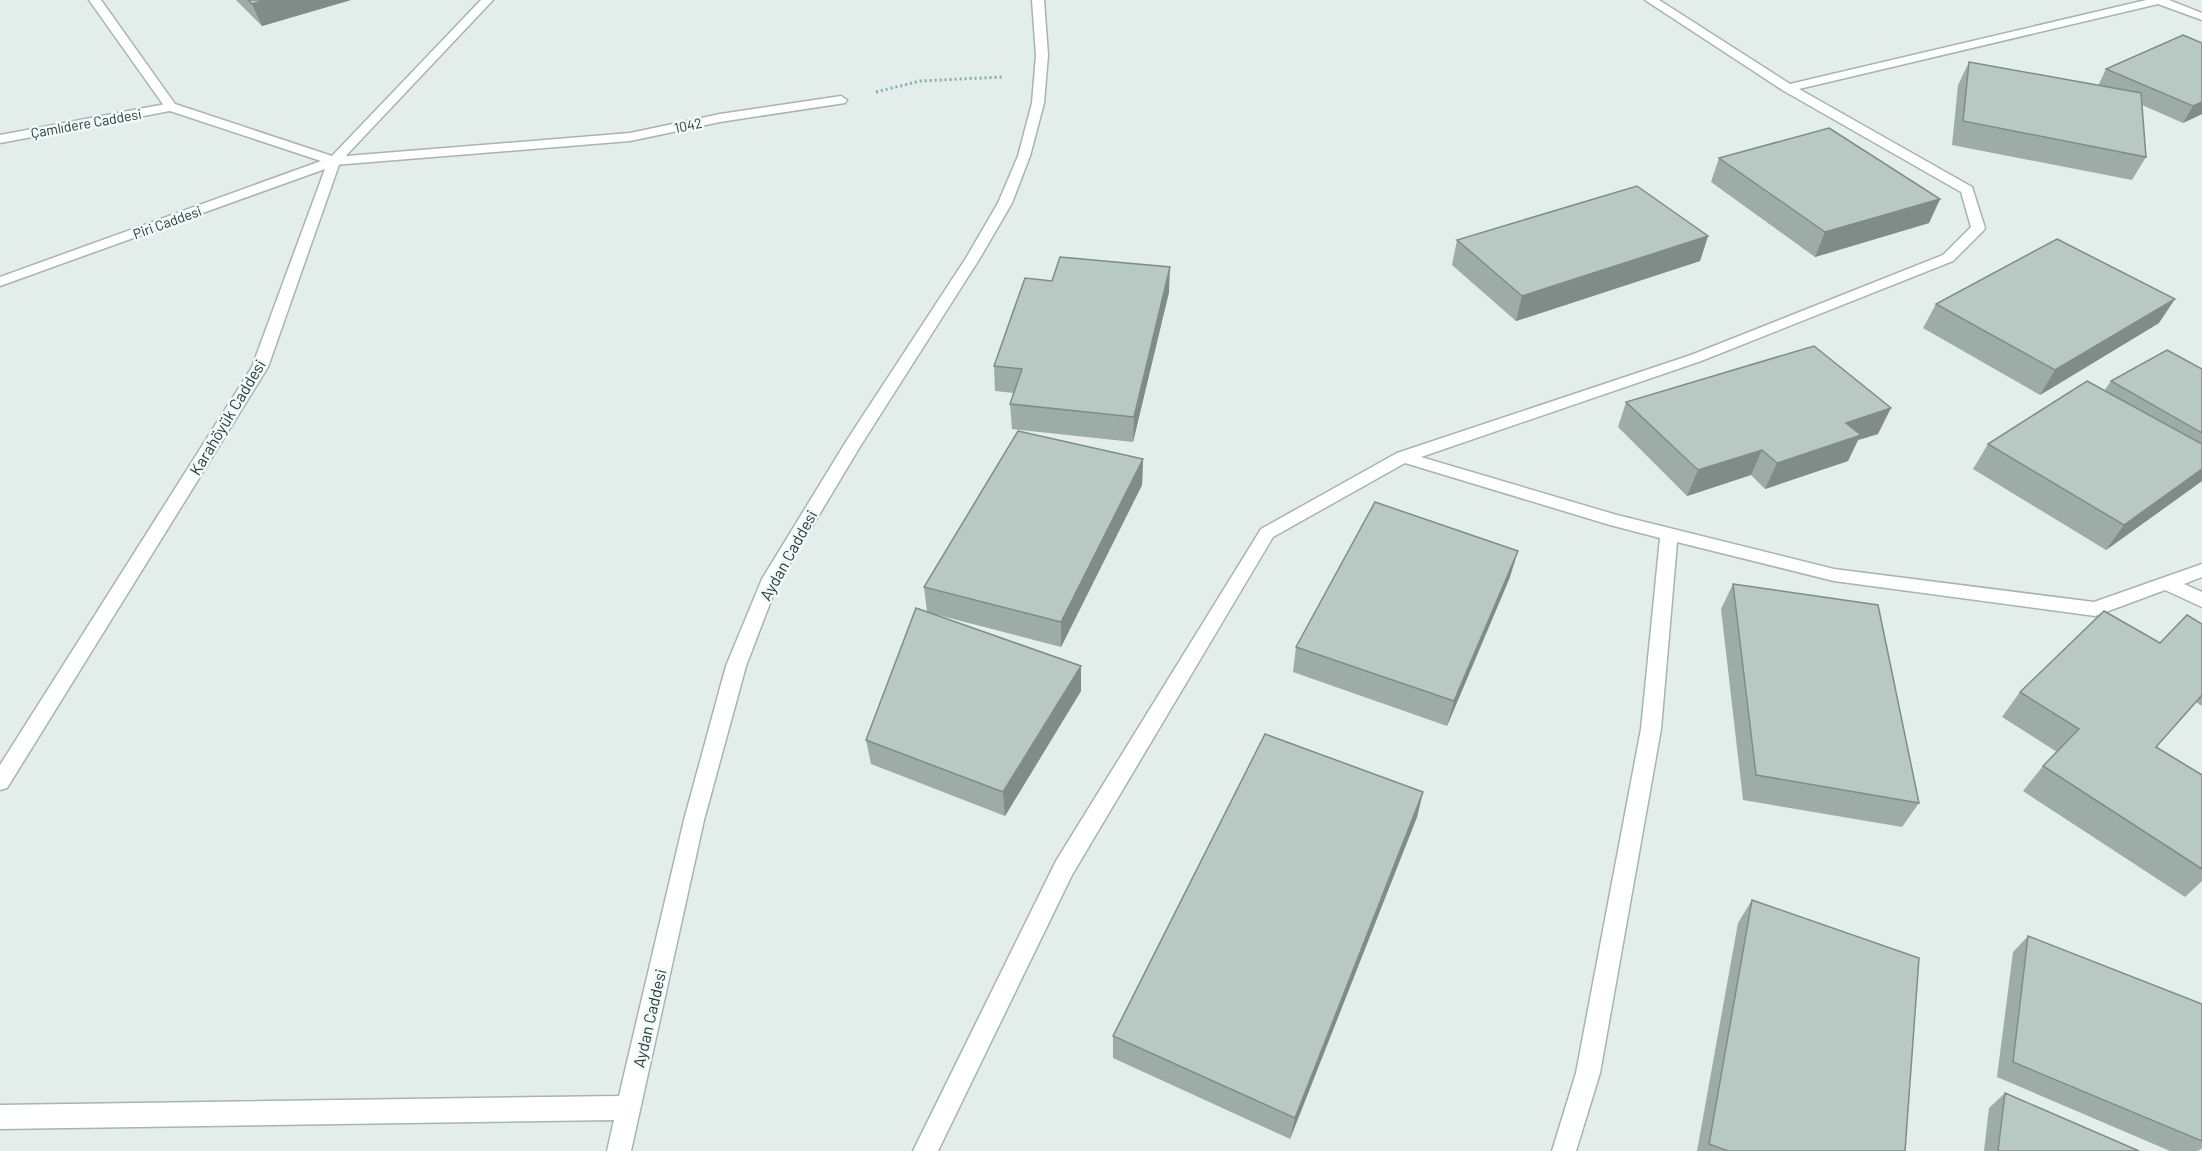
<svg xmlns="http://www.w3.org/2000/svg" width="2202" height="1151" font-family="Barlow,sans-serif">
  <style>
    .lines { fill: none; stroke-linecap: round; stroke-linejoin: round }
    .minor-casing { stroke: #a5b5b2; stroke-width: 3 }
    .tertiary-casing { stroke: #a5b5b2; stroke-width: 3 }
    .path { stroke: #83b1a9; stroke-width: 3; stroke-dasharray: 2 3; stroke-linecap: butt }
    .minor { fill: #fff; fill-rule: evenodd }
    .tertiary { fill: #fff; fill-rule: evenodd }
    .wall { fill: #9eaca8 }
    .shaded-wall { fill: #818c88 }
    .building { fill: #b8c8c3; stroke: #818c88; stroke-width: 1.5 }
    .labels { text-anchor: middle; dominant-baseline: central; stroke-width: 5; stroke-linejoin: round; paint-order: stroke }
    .far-street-label { font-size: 14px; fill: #223e3b; stroke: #f3f9f7 }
    .street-label { font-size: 16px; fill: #223e3b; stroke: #f3f9f7 }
  </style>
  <rect width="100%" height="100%" fill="#e3edea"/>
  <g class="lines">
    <defs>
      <path id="minor" d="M1645,0H1659L1790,84L2146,0H2169L2202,13V20L2158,4L1799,89L1972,187L1985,228L1983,231L1953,261L1701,361L1421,457L1617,515L1834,569L2094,602L2202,564V577L2184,584L2202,592V607L2165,590L2095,616L1834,581L1677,542L1661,729L1600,1073L1576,1151H1552L1576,1073L1641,729L1660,538L1610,525L1405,463L1273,537L1072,875L938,1151H913L1056,861L1261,529L1397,453L1691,355L1943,255L1971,227L1961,192L1784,91Z
        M841,96L847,100L845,103L720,122L630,141L334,165L327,161L334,157L630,133L720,114Z
        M171,103L177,107L175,110L0,143V135Z"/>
      <path id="tertiary" d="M89,0H101L175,104L332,156L481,0H493L340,162L268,367L7,788L0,790V765L252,367L325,169L0,286V277L321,161L167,110Z
        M1032,0H1044L1048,55L1044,103L1030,156L1012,203L980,258L861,445L777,585L746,666L704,820L631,1151H607L614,1120L0,1129V1105L619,1096L684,820L726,666L762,579L847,440L966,258L998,203L1018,156L1032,103L1036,55Z"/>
    </defs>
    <use href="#minor" class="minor-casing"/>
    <use href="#tertiary" class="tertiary-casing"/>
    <path class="path" d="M876,92L920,81L1003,77"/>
    <use href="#minor" class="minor"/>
    <use href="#tertiary" class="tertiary"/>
  </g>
  <path class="wall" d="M236,0H351L262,26Z
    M2183,35L2202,114L2183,123L2142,105L2146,157L2132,180L1952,145L1958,85L1969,62L2098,86L2106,69Z
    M1719,158L1940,199L1929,223L1815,257L1711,182Z
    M1708,236L1700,261L1516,321L1452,265L1457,240Z
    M1169,292L1133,442L1012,429L1010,404L1014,393L995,391L994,366Z
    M1936,304L2159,323L2040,395L1923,328Z
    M2202,369V481L2106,550L1973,469L1988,444L2104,391L2111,381Z
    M1626,402L1878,434L1858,440L1848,461L1765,489L1751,475L1687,496L1618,427Z
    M1143,459L1142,485L1061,647L930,613L1081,666V691L1005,816L871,764L866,740L927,612L924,587Z
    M1510,577L1447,726L1293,672L1296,647Z
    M1733,584L1919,803L1902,827L1743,800L1721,609Z
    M2202,624V706L2196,702L2156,747L2202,775V881L2185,897L2023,791L2043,766L2057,752L2002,717L2020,692L2160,643Z
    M1423,792L1417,817L1290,1139L1113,1058V1036Z
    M1752,900L1905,1151H1697L1738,923Z
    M2028,936L2202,1004V1148L2198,1151H2170L1997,1077L2013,952Z
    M2005,1093L2139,1151H1984L1989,1108Z"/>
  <path class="shaded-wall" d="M265,0H351L262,26L252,4Z
    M2202,102V114L2183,123L2193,106Z
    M1940,199L1929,223L1815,257L1825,232Z
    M1708,236L1700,261L1516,321L1522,296Z
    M1170,267L1169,292L1133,442L1134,417Z
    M2175,299L2159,323L2040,395L2055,370Z
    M1891,408L1878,434L1858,440L1848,461L1765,489L1777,463L1846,423Z
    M1762,450L1751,475L1687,496L1698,470Z
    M1143,459L1142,485L1061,647V622Z
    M2202,469V481L2106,550L2124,525Z
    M1518,551L1510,577L1447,726L1454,701Z
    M1081,666V691L1005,816L1003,792Z
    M1423,792L1417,817L1290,1139L1295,1118Z"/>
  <path class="building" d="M248,0H265L252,4Z
    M2183,35L2202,43V102L2193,106L2106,69Z
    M1969,62L2141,93L2146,157L1963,121Z
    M1829,128L1940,199L1825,232L1719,158Z
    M1637,186L1708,236L1522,296L1457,240Z
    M2057,239L2175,299L2055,370L1936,304Z
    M1060,257L1170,267L1134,417L1010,404L1022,369L994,366L1025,278L1052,281Z
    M1814,346L1891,408L1846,423L1861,435L1777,463L1762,450L1698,470L1626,402Z
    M2167,350L2202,369V433L2111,381Z
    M2087,381L2202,444V469L2124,525L1988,444Z
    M1018,431L1143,459L1061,622L924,587Z
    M1375,502L1518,551L1454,701L1296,647Z
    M1733,584L1878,605L1919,803L1756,775Z
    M916,608L1081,666L1003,792L866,740Z
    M2104,611L2160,643L2187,615L2202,624V695L2156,747L2202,775V869L2043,766L2079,729L2020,692Z
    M1265,734L1423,792L1295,1118L1113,1036Z
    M1752,900L1919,958L1905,1151H1728L1709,1144Z
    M2028,936L2202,1004V1141L2013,1062Z
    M2005,1093L2139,1151H1998Z"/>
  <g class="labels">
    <g class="far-street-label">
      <text transform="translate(86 123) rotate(-10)">Çamlıdere Caddesi</text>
      <text transform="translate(688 125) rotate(-12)">1042</text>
      <text transform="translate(167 222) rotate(-20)">Piri Caddesi</text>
    </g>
    <g class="street-label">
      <text transform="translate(227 417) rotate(-59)">Karahöyük Caddesi</text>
      <text transform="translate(788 555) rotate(-61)">Aydan Caddesi</text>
      <text transform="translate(649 1018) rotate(-77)">Aydan Caddesi</text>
    </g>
  </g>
</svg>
